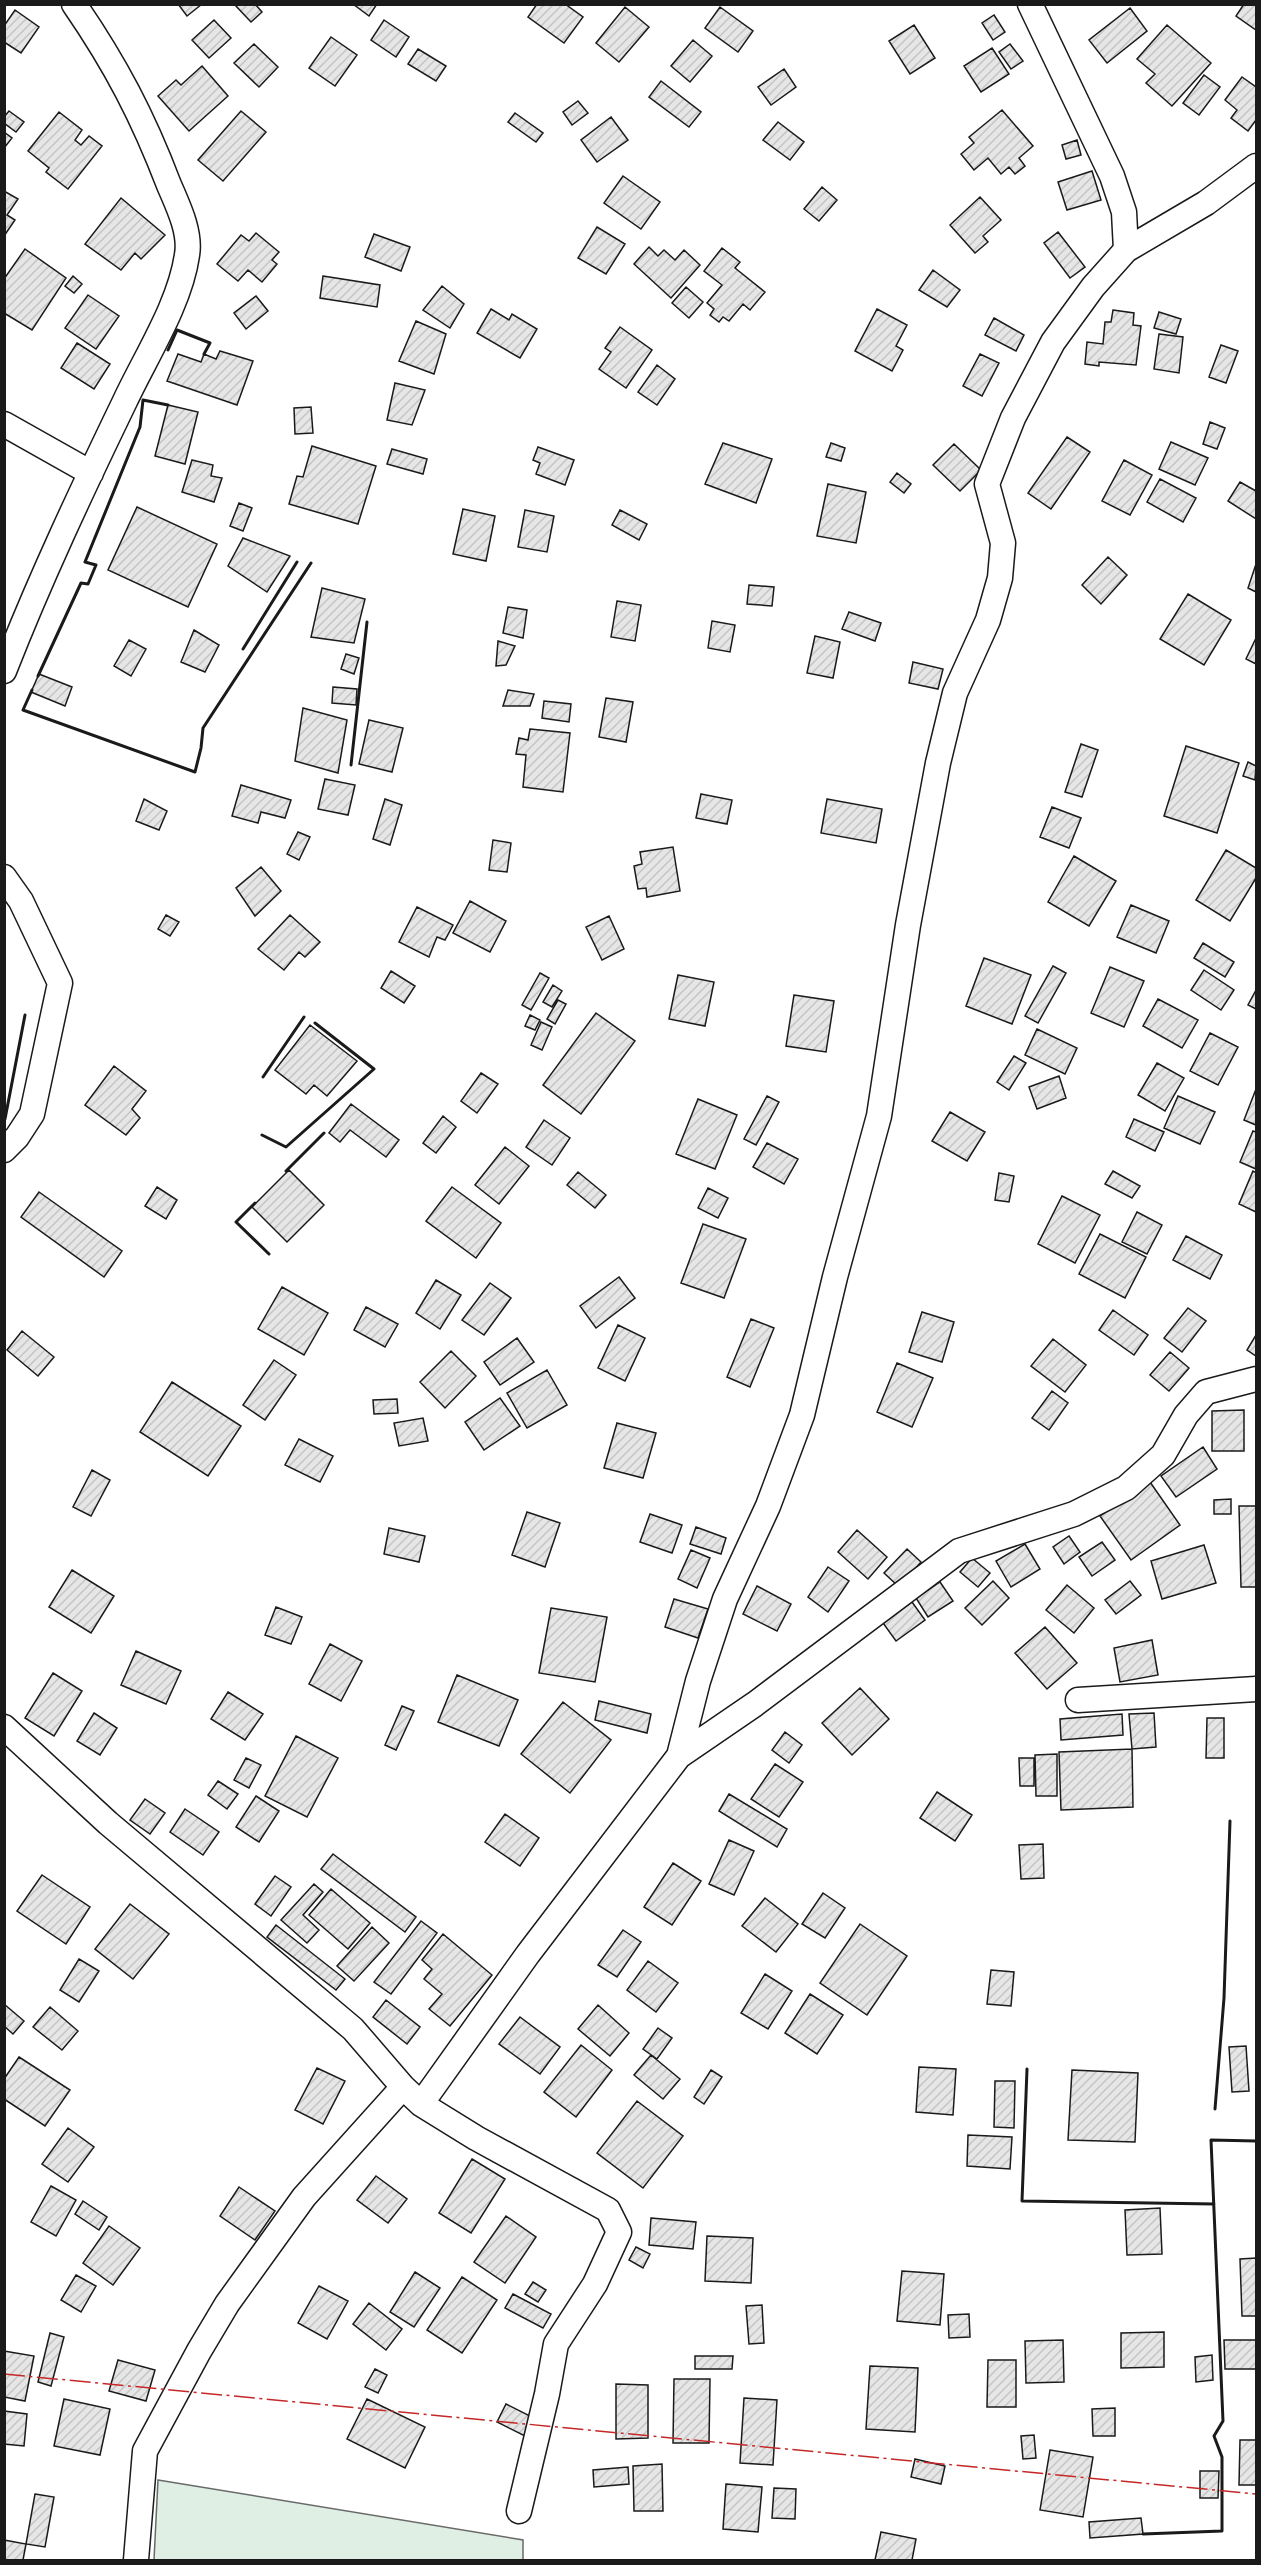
<svg xmlns="http://www.w3.org/2000/svg" width="1261" height="2565" font-family="Poppins,sans-serif">
  <style>
    .pitch { fill: #e0efe3; stroke: #6a6a6a; stroke-width: 1.5 }
    .building { fill: url(#building-hatch); stroke: #1a1a1a; stroke-width: 1.5 }
    .lines { fill: none; stroke-linecap: round; stroke-linejoin: round }
    .minor-casing { stroke: #1a1a1a; stroke-width: 27 }
    .minor { stroke: #fff; stroke-width: 24 }
    .wall { stroke: #1a1a1a; stroke-width: 3 }
    .power { stroke: #c62828; stroke-width: 1.5; stroke-dasharray: 21 4.5 3 4.5; stroke-linecap: butt }
  </style>
  <defs>
    <pattern id="building-hatch" width="6" height="6" patternUnits="userSpaceOnUse" patternTransform="scale(1.5)"><rect width="6" height="6" fill="#e6e6e6"/><path d="M-1 1l2-2M0 6l6-6M5 7l2-2" fill="none" stroke="#c5c5c5"/></pattern>
  </defs>
  <rect width="100%" height="100%" fill="#fff"/>
  <path class="pitch" d="M158,2480L523,2540V2560H154Z"/>
  <path class="building" d="M178,4H202L187,16Z
    M237,4H255L262,12L251,22L236,6Z
    M353,4H377L369,16Z
    M537,4H565L583,17L564,43L528,17Z
    M1244,4H1256V30L1236,16Z
    M625,7L649,27L619,62L596,43Z
    M720,7L753,31L738,52L705,28Z
    M1130,8L1147,31L1107,63L1089,40Z
    M15,10L39,27L21,53L4,42V26Z
    M994,15L1005,32L993,40L982,23Z
    M214,20L231,38L209,58L192,40Z
    M384,20L409,37L396,57L371,40Z
    M914,25L935,58L910,74L889,41Z
    M1167,25L1211,63L1172,106L1146,83L1155,74L1137,59Z
    M331,37L357,55L335,86L309,68Z
    M693,40L712,56L690,82L671,66Z
    M254,44L278,67L259,87L234,63Z
    M1010,44L1023,61L1011,69L999,52Z
    M992,48L1009,74L981,92L964,66Z
    M418,49L446,66L436,81L408,64Z
    M202,66L228,96L189,131L158,96L176,80L181,85Z
    M784,69L796,87L771,105L758,87Z
    M1204,75L1220,87L1199,115L1183,103Z
    M1242,77L1256,87V120L1248,131L1231,118L1237,110L1225,100Z
    M661,81L701,112L689,127L649,97Z
    M578,101L588,113L572,125L563,112Z
    M1002,110L1033,146L1019,158L1025,166L1015,174L1009,167L1001,174L988,158L974,170L961,154L974,143L969,137Z
    M9,111L24,122L16,132L4,123V117Z
    M241,111L266,132L223,181L198,160Z
    M59,112L82,130L75,140L81,145L89,136L102,146L68,189L46,172L49,168L28,151Z
    M515,113L543,133L536,142L508,122Z
    M611,117L628,140L597,162L581,140Z
    M778,122L804,142L790,160L763,140Z
    M4,132L12,138L4,148Z
    M1077,140L1081,155L1066,159L1062,145Z
    M1092,171L1101,200L1067,210L1058,182Z
    M623,176L660,202L641,229L604,203Z
    M822,187L837,200L819,221L804,209Z
    M4,191L18,199L7,215L15,220L4,236Z
    M980,197L1001,220L983,236L988,242L975,253L950,225Z
    M121,198L165,235L141,259L135,253L121,270L85,244Z
    M597,227L625,244L606,274L578,258Z
    M1058,232L1085,267L1070,278L1044,243Z
    M256,233L279,252L272,260L277,264L262,282L248,270L238,281L217,264L241,235L249,241Z
    M374,234L410,247L401,271L365,257Z
    M649,247L658,256L664,250L675,260L684,250L700,265L671,298L634,264Z
    M722,248L740,262L735,268L765,292L750,310L743,304L729,321L723,317L719,322L710,315L714,309L707,303L722,285L704,271Z
    M25,249L66,278L32,330L4,313V279Z
    M933,270L960,290L947,307L919,290Z
    M73,276L82,284L74,293L65,286Z
    M323,276L380,285L377,307L320,298Z
    M442,286L464,304L450,328L423,310Z
    M686,287L703,302L689,318L672,303Z
    M88,295L119,316L96,349L65,328Z
    M256,296L268,311L246,329L234,313Z
    M491,309L509,320L512,314L537,329L520,358L477,333Z
    M877,309L907,325L896,346L903,350L892,371L855,351Z
    M1113,310L1134,313L1133,325L1141,326L1136,365L1099,362V366L1085,364L1087,342L1103,344L1105,322H1111Z
    M1159,312L1181,319L1176,334L1154,328Z
    M994,318L1024,335L1016,351L985,335Z
    M416,321L446,334L434,374L399,361Z
    M620,327L652,350L626,388L599,369L611,352L605,348Z
    M1159,334L1183,337L1179,373L1154,369Z
    M77,343L110,364L94,389L61,368Z
    M1221,345L1238,351L1226,383L1209,377Z
    M220,351L253,361L237,405L167,381L178,354L201,362L204,354L216,359Z
    M980,354L999,363L982,396L963,386Z
    M657,365L675,379L657,405L638,392Z
    M395,383L425,390L412,425L387,420Z
    M168,405L198,412L185,464L155,456Z
    M311,407L313,433L295,434L294,408Z
    M1210,422L1225,428L1217,449L1203,444Z
    M1067,437L1090,452L1051,509L1028,493Z
    M1171,442L1208,458L1195,485L1159,469Z
    M723,443L772,459L756,503L705,484Z
    M831,443L845,448L841,461L826,457Z
    M954,444L981,470L960,491L933,465Z
    M312,446L376,466L358,524L289,504L297,476L303,477Z
    M538,447L574,460L565,485L536,474L540,463L533,460Z
    M392,449L427,459L423,474L387,464Z
    M192,460L213,465L211,476L222,478L214,502L182,492Z
    M1124,460L1152,475L1130,515L1102,501Z
    M897,473L911,484L904,493L890,482Z
    M1160,479L1196,498L1183,522L1147,502Z
    M1240,482L1256,491V519L1228,501Z
    M828,484L866,492L856,543L817,536Z
    M239,503L252,508L243,531L230,526Z
    M137,507L217,544L188,607L108,570Z
    M463,509L495,516L486,561L453,554Z
    M525,510L554,516L547,552L518,547Z
    M620,510L647,524L639,540L612,525Z
    M243,538L290,556L267,592L228,566Z
    M1108,557L1127,575L1101,604L1082,585Z
    M1256,564V592L1248,588Z
    M749,585L774,587L772,606L747,604Z
    M322,588L365,599L354,643L311,637Z
    M1188,594L1231,620L1204,665L1160,639Z
    M617,601L641,605L635,641L611,637Z
    M508,607L527,610L523,638L503,633Z
    M849,612L881,623L875,641L842,629Z
    M712,621L735,625L730,652L708,648Z
    M194,630L219,645L205,672L181,662Z
    M815,636L840,642L833,678L807,673Z
    M1256,638V664L1246,659Z
    M129,640L146,649L131,676L114,666Z
    M498,641L515,646L506,665L496,666Z
    M346,654L359,658L354,674L341,669Z
    M913,662L943,669L938,689L909,683Z
    M39,674L72,687L65,706L31,692Z
    M333,687L357,689L356,705L332,703Z
    M508,690L534,694L530,706H503Z
    M606,698L633,702L626,742L599,737Z
    M544,701L571,704L569,722L542,718Z
    M303,708L347,720L338,773L295,761Z
    M369,720L403,728L392,772L359,764Z
    M530,729L570,733L563,792L523,787L526,755L516,754L519,738L528,740Z
    M1081,744L1098,750L1082,797L1065,792Z
    M1186,746L1239,763L1217,833L1164,816Z
    M1248,762L1256,766L1255,780L1243,776Z
    M325,779L355,785L348,815L318,809Z
    M241,785L291,800L285,818L261,812L258,823L232,816Z
    M701,794L732,800L727,824L696,818Z
    M144,799L167,811L159,830L136,821Z
    M385,799L402,805L390,845L373,839Z
    M827,799L882,809L876,843L821,833Z
    M1052,807L1081,818L1069,848L1040,837Z
    M298,832L310,837L299,860L287,854Z
    M493,840L511,843L507,872L489,870Z
    M673,847L680,891L647,897L646,888L638,889L634,866L642,864L640,852Z
    M1226,850L1256,868V878L1230,921L1196,900Z
    M1074,856L1116,881L1089,926L1048,902Z
    M261,867L281,891L255,916L236,888Z
    M470,901L506,921L490,952L453,933Z
    M1131,905L1169,921L1156,953L1117,937Z
    M417,907L453,925L445,940L437,937L429,957L399,942Z
    M166,915L179,922L170,936L158,929Z
    M290,915L320,942L305,957L299,952L284,970L258,949Z
    M609,916L624,949L602,960L586,927Z
    M1203,943L1234,962L1225,977L1194,958Z
    M984,958L1031,975L1012,1024L966,1006Z
    M1053,966L1066,973L1038,1023L1025,1016Z
    M1110,967L1144,981L1124,1027L1091,1013Z
    M1204,970L1234,990L1221,1010L1191,990Z
    M391,971L415,986L404,1003L381,988Z
    M540,973L549,978L531,1010L522,1005Z
    M678,975L714,982L705,1026L669,1019Z
    M553,985L562,991L552,1007L543,1002Z
    M1256,990V1009L1248,1005Z
    M794,995L834,1001L826,1052L786,1046Z
    M1158,999L1198,1020L1182,1048L1143,1026Z
    M558,1000L566,1004L555,1024L547,1019Z
    M596,1013L635,1041L581,1114L543,1085Z
    M530,1015L540,1020L535,1030L525,1026Z
    M541,1022L552,1027L542,1050L531,1045Z
    M310,1025L357,1061L327,1096L314,1085L306,1094L275,1070Z
    M1037,1029L1077,1048L1065,1074L1025,1055Z
    M1210,1033L1238,1047L1218,1085L1190,1071Z
    M1014,1056L1026,1063L1009,1090L997,1082Z
    M1157,1063L1184,1078L1165,1111L1138,1095Z
    M114,1066L146,1091L132,1109L140,1118L126,1135L85,1105Z
    M481,1073L498,1084L477,1113L461,1101Z
    M1059,1076L1066,1098L1037,1109L1029,1087Z
    M1256,1089V1125L1244,1120Z
    M767,1096L779,1102L756,1145L744,1139Z
    M1178,1096L1215,1112L1200,1144L1164,1128Z
    M698,1099L737,1115L715,1169L676,1154Z
    M351,1104L399,1140L386,1157L350,1130L340,1142L329,1133Z
    M950,1112L985,1132L967,1161L932,1141Z
    M443,1116L456,1127L436,1153L423,1143Z
    M1134,1119L1164,1132L1155,1151L1126,1137Z
    M544,1120L570,1138L552,1165L526,1147Z
    M1253,1131L1256,1132V1169L1240,1162Z
    M767,1143L798,1159L784,1184L753,1167Z
    M505,1147L529,1166L499,1204L475,1185Z
    M289,1170L324,1205L287,1242L252,1207Z
    M1113,1171L1140,1186L1132,1198L1105,1184Z
    M1253,1171L1256,1173V1212L1239,1204Z
    M578,1172L606,1195L595,1208L567,1185Z
    M999,1173L1014,1176L1009,1202L995,1200Z
    M157,1187L177,1200L166,1219L145,1206Z
    M452,1187L501,1223L476,1258L426,1221Z
    M708,1188L728,1198L718,1218L698,1208Z
    M39,1192L122,1251L104,1277L21,1217Z
    M1062,1196L1100,1215L1075,1263L1038,1244Z
    M1137,1212L1162,1225L1147,1254L1122,1242Z
    M703,1224L746,1239L724,1298L681,1283Z
    M1100,1234L1146,1257L1125,1298L1079,1274Z
    M1186,1236L1222,1255L1210,1279L1173,1260Z
    M619,1277L635,1298L596,1328L580,1306Z
    M436,1280L461,1295L440,1329L416,1313Z
    M490,1283L511,1298L484,1335L462,1320Z
    M282,1287L328,1313L304,1355L258,1329Z
    M366,1307L398,1324L385,1347L354,1330Z
    M1188,1308L1206,1321L1182,1352L1164,1338Z
    M1113,1310L1148,1335L1134,1355L1099,1330Z
    M922,1312L954,1322L942,1362L909,1352Z
    M751,1319L774,1328L750,1387L727,1377Z
    M618,1325L645,1338L625,1381L598,1368Z
    M22,1331L54,1357L38,1376L7,1350Z
    M1256,1335V1356L1247,1350Z
    M517,1338L534,1362L500,1385L484,1362Z
    M1053,1339L1086,1365L1065,1392L1031,1366Z
    M451,1351L476,1376L445,1408L420,1382Z
    M1170,1352L1189,1368L1169,1391L1150,1375Z
    M274,1360L296,1375L265,1420L243,1405Z
    M897,1363L933,1378L912,1427L877,1412Z
    M547,1370L567,1405L527,1428L507,1393Z
    M172,1382L241,1426L208,1476L140,1432Z
    M1052,1391L1068,1403L1049,1430L1032,1418Z
    M500,1398L520,1426L484,1450L465,1422Z
    M397,1399L398,1413L374,1414L373,1400Z
    M1244,1410V1451H1212V1411Z
    M423,1418L428,1441L399,1446L394,1423Z
    M617,1423L656,1433L643,1478L604,1468Z
    M299,1439L333,1456L320,1482L285,1465Z
    M1203,1447L1217,1469L1176,1497L1161,1476Z
    M92,1470L110,1480L91,1516L73,1507Z
    M1150,1482L1180,1525L1131,1560L1100,1516Z
    M1231,1499V1514H1214V1500Z
    M1239,1506H1256V1587H1241Z
    M527,1512L560,1523L545,1567L512,1555Z
    M650,1514L682,1525L672,1553L640,1542Z
    M696,1527L726,1538L721,1554L690,1544Z
    M389,1528L425,1536L419,1562L384,1554Z
    M857,1530L887,1557L868,1579L838,1552Z
    M1069,1536L1080,1552L1064,1564L1053,1547Z
    M1102,1542L1115,1560L1092,1576L1079,1557Z
    M1025,1544L1040,1569L1011,1587L996,1561Z
    M1204,1545L1216,1583L1162,1599L1151,1561Z
    M907,1549L921,1562L899,1587L884,1573Z
    M691,1550L710,1558L697,1588L678,1579Z
    M972,1558L990,1573L978,1587L960,1572Z
    M828,1567L849,1581L828,1612L808,1597Z
    M72,1570L114,1596L91,1633L49,1607Z
    M993,1581L1009,1598L982,1625L965,1608Z
    M1130,1581L1141,1595L1116,1614L1105,1600Z
    M940,1582L953,1601L928,1617L916,1598Z
    M1067,1585L1094,1608L1074,1633L1046,1610Z
    M757,1586L791,1604L777,1631L743,1614Z
    M674,1599L708,1609L698,1638L665,1627Z
    M912,1602L925,1620L896,1641L883,1623Z
    M276,1607L302,1617L291,1644L265,1635Z
    M551,1608L607,1617L595,1682L539,1673Z
    M1045,1627L1077,1663L1047,1689L1015,1653Z
    M1152,1640L1158,1675L1120,1682L1114,1648Z
    M330,1644L362,1661L341,1701L309,1684Z
    M136,1651L181,1671L166,1704L121,1685Z
    M53,1673L82,1691L54,1736L25,1718Z
    M457,1675L518,1700L499,1746L438,1722Z
    M860,1688L889,1719L852,1755L822,1723Z
    M228,1692L263,1714L245,1740L211,1719Z
    M599,1701L651,1714L647,1733L595,1720Z
    M563,1702L611,1740L570,1793L521,1754Z
    M402,1706L414,1711L396,1750L385,1745Z
    M94,1713L117,1728L100,1755L77,1741Z
    M1154,1713L1156,1747L1132,1749L1129,1714Z
    M1122,1714L1123,1735L1061,1740L1060,1719Z
    M1207,1718H1224V1758H1206Z
    M785,1732L802,1745L789,1763L772,1750Z
    M296,1736L338,1758L307,1817L265,1796Z
    M1132,1749L1133,1807L1061,1810L1059,1752Z
    M1057,1754V1796H1036L1035,1755Z
    M246,1758L261,1765L249,1788L234,1780Z
    M1019,1758H1034V1786H1020Z
    M775,1764L803,1782L779,1817L751,1799Z
    M218,1781L238,1794L227,1809L208,1795Z
    M937,1792L972,1815L955,1841L920,1818Z
    M729,1794L787,1829L777,1847L719,1811Z
    M256,1796L279,1811L259,1842L236,1827Z
    M145,1799L165,1813L150,1834L130,1820Z
    M185,1809L219,1832L203,1855L170,1832Z
    M505,1814L539,1838L520,1866L485,1842Z
    M729,1840L754,1851L734,1895L709,1884Z
    M1043,1844L1044,1878L1021,1879L1019,1845Z
    M333,1854L416,1917L405,1932L321,1869Z
    M673,1863L701,1881L672,1925L644,1907Z
    M42,1875L90,1907L66,1944L17,1911Z
    M275,1876L291,1887L271,1916L255,1904Z
    M314,1884L323,1892L303,1915L319,1930L307,1943L281,1920Z
    M331,1889L370,1923L348,1949L309,1915Z
    M823,1893L845,1908L825,1938L802,1924Z
    M765,1898L798,1924L776,1952L742,1926Z
    M130,1904L169,1934L133,1979L95,1949Z
    M421,1921L437,1933L391,1994L374,1982Z
    M860,1924L907,1956L867,2015L820,1983Z
    M276,1925L345,1979L336,1990L267,1937Z
    M372,1927L389,1943L354,1981L337,1966Z
    M623,1930L641,1942L617,1977L598,1965Z
    M443,1934L492,1975L450,2026L429,2009L442,1994L424,1979L432,1969L422,1960Z
    M79,1959L99,1971L79,2002L60,1990Z
    M648,1961L678,1983L656,2012L627,1990Z
    M991,1970L1014,1972L1011,2006L987,2004Z
    M765,1974L792,1991L768,2029L741,2013Z
    M810,1994L843,2015L817,2054L785,2033Z
    M386,2000L420,2027L407,2044L373,2017Z
    M4,2004L24,2021L13,2034L4,2026Z
    M598,2005L629,2033L610,2056L578,2029Z
    M50,2007L78,2031L62,2050L33,2027Z
    M520,2017L560,2047L540,2074L499,2044Z
    M658,2028L672,2038L657,2059L643,2049Z
    M581,2045L612,2070L576,2117L544,2092Z
    M1246,2046L1249,2091L1232,2092L1229,2047Z
    M651,2055L680,2079L663,2099L634,2075Z
    M19,2057L70,2090L45,2126L4,2099V2079Z
    M919,2067L956,2069L953,2115L916,2112Z
    M317,2068L345,2081L323,2124L295,2110Z
    M711,2070L722,2077L704,2104L694,2097Z
    M1072,2070L1138,2073L1135,2142L1068,2140Z
    M995,2081H1015L1014,2128L994,2127Z
    M637,2101L683,2136L643,2188L597,2153Z
    M68,2128L94,2147L68,2182L42,2164Z
    M968,2135L1012,2137L1010,2169L967,2166Z
    M472,2159L505,2179L471,2233L439,2213Z
    M376,2176L407,2199L388,2223L357,2200Z
    M51,2186L76,2200L56,2236L31,2222Z
    M239,2187L275,2211L255,2240L220,2216Z
    M83,2201L107,2217L99,2230L75,2214Z
    M1160,2208L1162,2254L1127,2255L1125,2210Z
    M506,2216L536,2237L505,2283L474,2262Z
    M651,2218L696,2222L693,2249L649,2245Z
    M109,2226L140,2248L113,2285L83,2263Z
    M707,2236L753,2238L751,2283L705,2281Z
    M636,2247L650,2254L643,2268L629,2260Z
    M1256,2258V2316H1242L1240,2259Z
    M902,2271L944,2274L940,2325L897,2321Z
    M415,2272L440,2288L414,2327L390,2312Z
    M76,2275L96,2286L81,2312L61,2300Z
    M462,2277L497,2300L462,2353L427,2330Z
    M533,2282L546,2290L538,2302L525,2294Z
    M319,2286L348,2301L327,2339L298,2323Z
    M513,2294L551,2314L543,2328L505,2308Z
    M369,2303L402,2329L386,2350L353,2324Z
    M762,2305L764,2343L749,2344L746,2306Z
    M969,2314L970,2337L949,2338L948,2315Z
    M1164,2332V2367L1121,2368V2333Z
    M50,2333L64,2337L51,2386L38,2382Z
    M1063,2340L1064,2382L1026,2383L1025,2341Z
    M1224,2340H1256V2369H1225Z
    M4,2351L34,2356L25,2401L4,2397Z
    M1212,2355L1213,2380L1196,2382L1195,2357Z
    M695,2356H733L732,2369H695Z
    M118,2360L155,2370L146,2401L109,2391Z
    M988,2360H1016V2407H987Z
    M870,2366L918,2368L915,2432L866,2429Z
    M375,2369L387,2375L378,2393L365,2387Z
    M674,2379H710L709,2443H673Z
    M616,2384L648,2385V2438L616,2439Z
    M744,2398L777,2400L773,2465L740,2463Z
    M64,2399L110,2409L100,2455L54,2446Z
    M367,2399L425,2427L405,2468L347,2439Z
    M506,2404L534,2418L525,2436L497,2422Z
    M1115,2408V2436H1093L1092,2409Z
    M4,2411L27,2414L24,2446L4,2444Z
    M1034,2435L1036,2458L1023,2459L1021,2436Z
    M1240,2440H1256V2485H1239Z
    M1050,2450L1093,2457L1083,2517L1040,2510Z
    M915,2459L945,2466L941,2484L911,2477Z
    M662,2464L663,2511H634L633,2466Z
    M628,2467L629,2484L594,2487L593,2470Z
    M1200,2471H1219L1218,2498H1200Z
    M726,2484L762,2487L758,2532L723,2529Z
    M774,2488L796,2489L795,2519L772,2518Z
    M35,2494L54,2497L45,2547L26,2544Z
    M1141,2518L1143,2534L1090,2538L1089,2522Z
    M881,2532L916,2539L912,2560H875Z
    M4,2540L26,2544L23,2560H4Z"/>
  <g class="lines">
    <defs>
      <path id="minor" d="M1126,250L1206,203L1256,166
        M4,424L91,473
        M4,671C40,579 82,490 125,401C146,356 180,304 187,255C191,232 178,206 169,185C143,117 116,65 74,4
        M4,877L21,901L60,983L32,1114L17,1137L4,1150
        M1078,1700L1256,1689
        M4,1727L108,1823L353,2029L403,2087L421,2104L476,2138L608,2210L619,2232L595,2284L556,2344L547,2394L519,2511
        M679,1756L698,1681L725,1599L768,1506L802,1415L835,1277L879,1116L908,925L938,763L955,693L988,620L1000,578L1003,543L987,484L1013,418L1053,342L1093,287L1126,250L1124,212L1112,176L1030,4
        M421,2104L528,1954L679,1756L755,1704L959,1551L1074,1514L1126,1488L1163,1455L1186,1415L1206,1392L1256,1379
        M136,2560L145,2451L199,2351L227,2304L304,2197L403,2087"/>
    </defs>
    <use href="#minor" class="minor-casing"/>
    <use href="#minor" class="minor"/>
    <path class="wall" d="M168,350L177,330L210,343L204,354
      M243,649L297,562
      M38,676L81,583L88,584L96,565L85,562L140,427L143,400L168,405
      M32,690L23,710L195,772L201,748L203,728L311,563
      M351,765L367,622
      M263,1077L304,1017
      M5,1119L25,1015
      M262,1135L286,1147L374,1069L315,1023
      M286,1171L324,1133
      M255,1203L236,1222L269,1254
      M1027,2069L1022,2201L1214,2204
      M1215,2109L1224,1998L1230,1821
      M1143,2534L1222,2531V2457L1214,2436L1223,2421L1211,2140L1256,2141"/>
    <path class="power" d="M4,2374L1256,2494"/>
  </g>
  <rect width="1261" height="2565" fill="none" stroke="#1a1a1a" stroke-width="12"/>
</svg>
